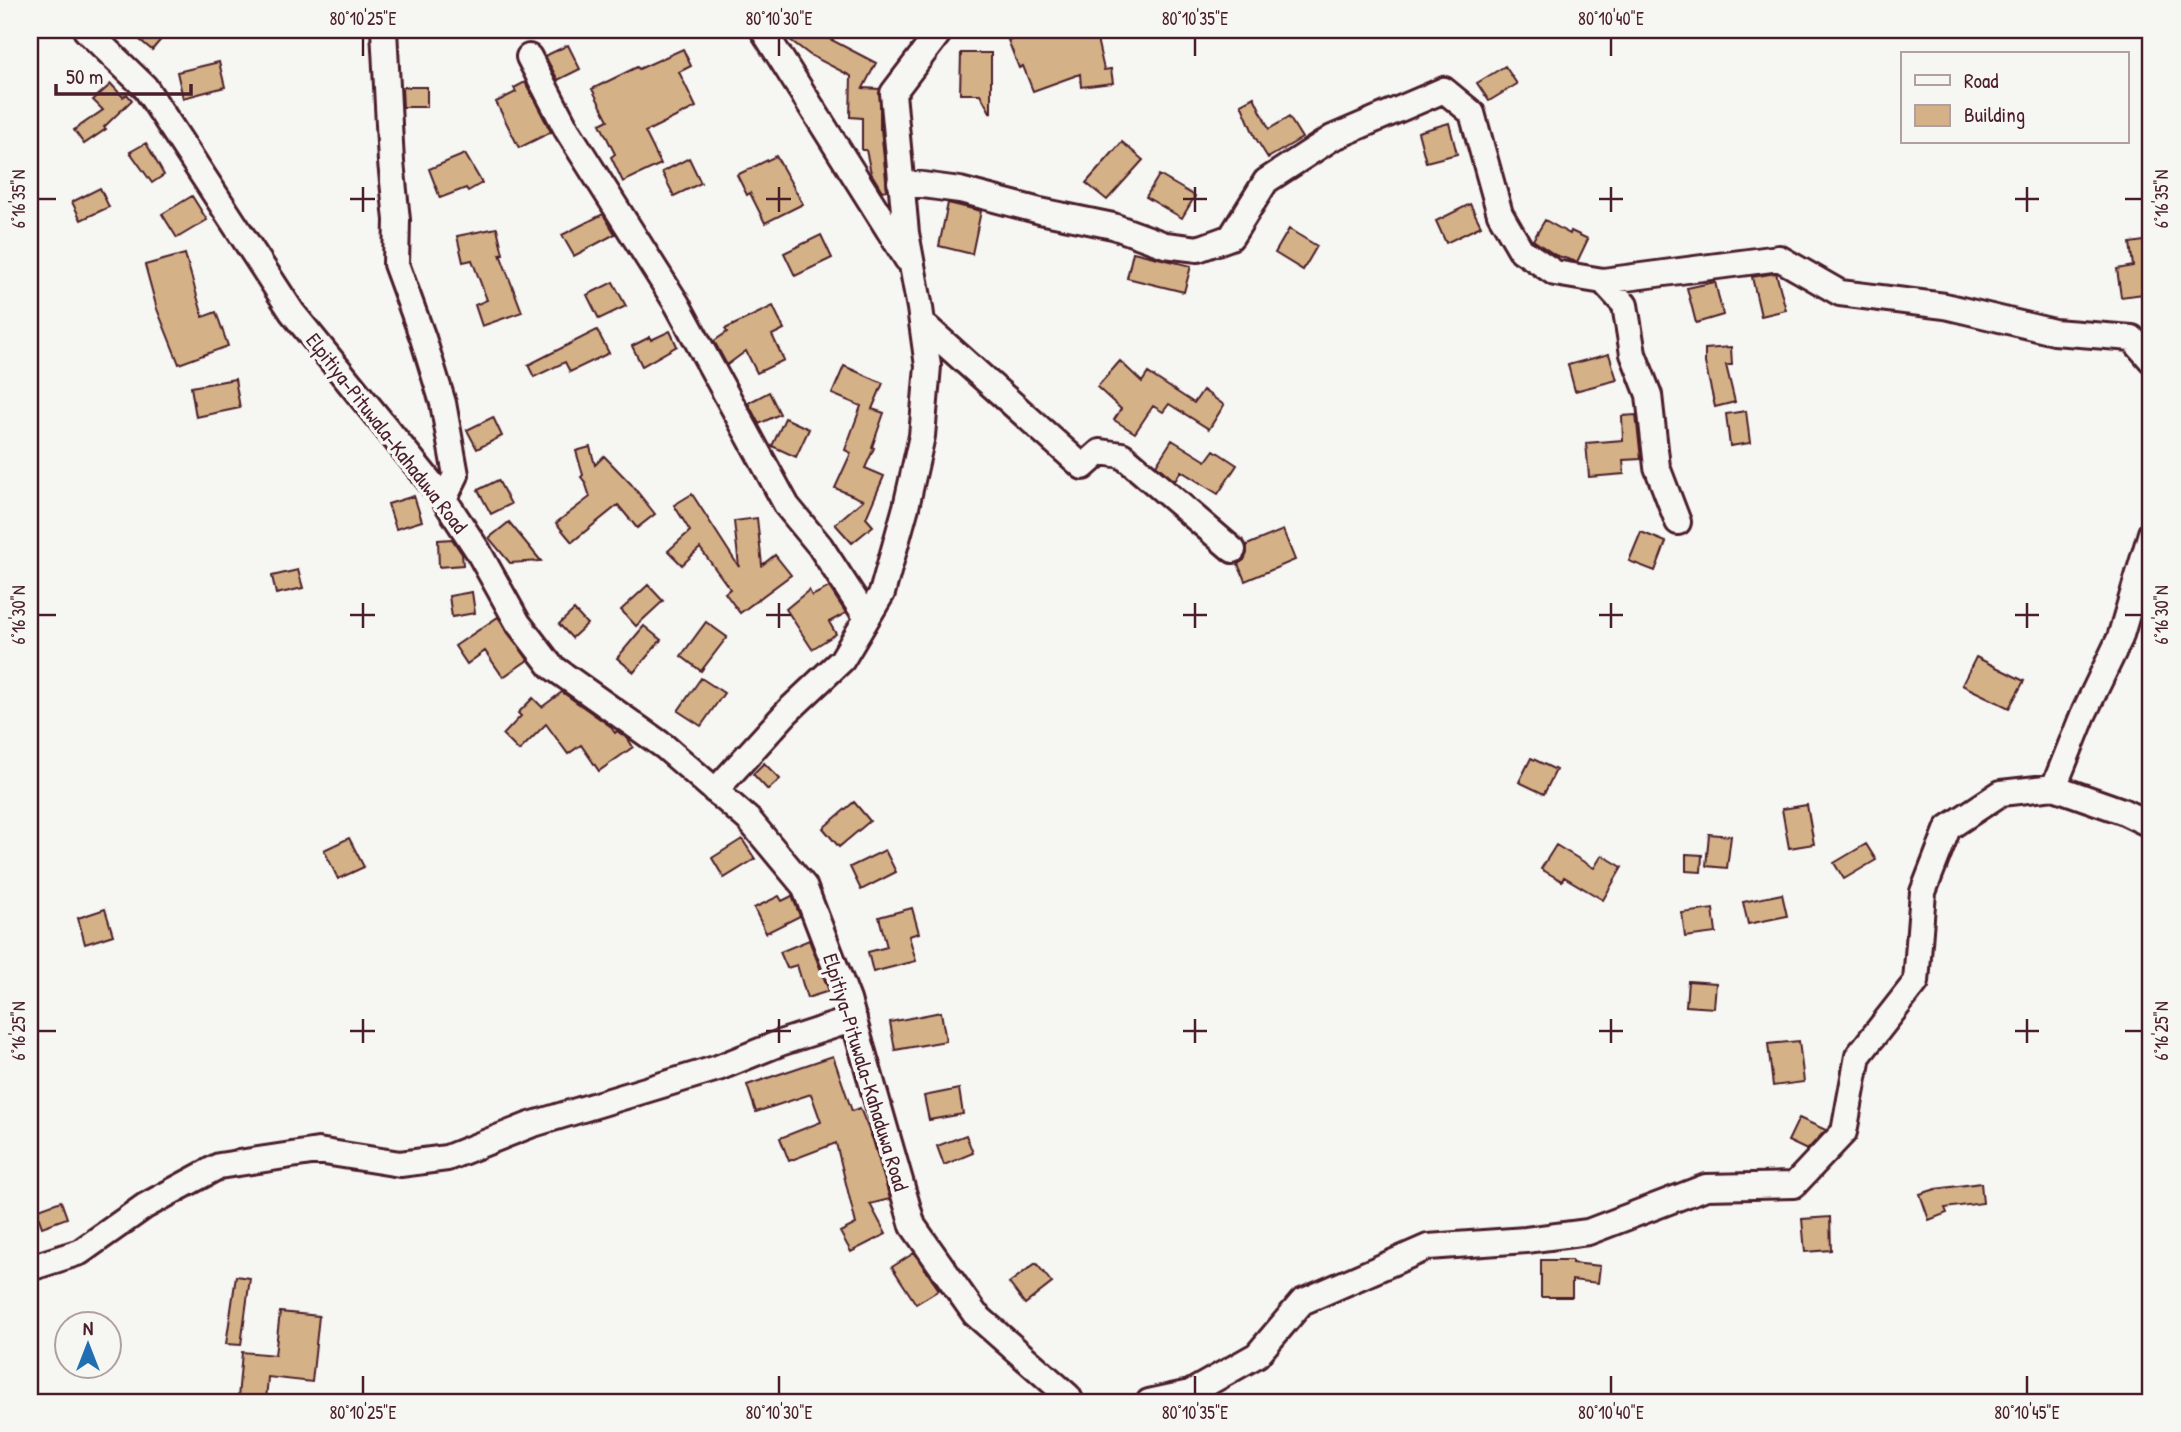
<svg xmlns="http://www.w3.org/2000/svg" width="2181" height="1432" font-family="'Patrick Hand',sans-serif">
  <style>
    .building { fill: #d4b186; stroke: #4a1f2b; stroke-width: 2 }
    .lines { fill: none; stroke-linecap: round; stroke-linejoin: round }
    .minor-casing { stroke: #4a1f2b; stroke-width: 30 }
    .minor { stroke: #f6f6f2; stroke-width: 24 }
    .ticks { fill: none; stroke: #4a1f2b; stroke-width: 2.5 }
    .labels { text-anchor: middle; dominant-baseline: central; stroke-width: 7; stroke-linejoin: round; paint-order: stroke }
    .street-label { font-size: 21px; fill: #4a1f2b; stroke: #f6f6f2 }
    .neatline { fill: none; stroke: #4a1f2b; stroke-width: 2.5 }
    .ticks-label { font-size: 18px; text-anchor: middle; fill: #4a1f2b }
  </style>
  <rect width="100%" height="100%" fill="#f6f6f2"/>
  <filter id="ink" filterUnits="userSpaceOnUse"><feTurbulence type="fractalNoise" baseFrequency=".0143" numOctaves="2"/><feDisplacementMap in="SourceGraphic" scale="14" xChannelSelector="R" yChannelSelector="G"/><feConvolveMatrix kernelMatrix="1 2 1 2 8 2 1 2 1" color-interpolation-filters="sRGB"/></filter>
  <g filter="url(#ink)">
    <path class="building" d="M128,30H169L152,50Z
      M796,30H826L822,35L876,63L863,88L880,89V129H881L887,190L882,191L871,173L866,150H862V118L850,117L851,76L810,55L789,39Z
      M1039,30H1095L1104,70L1111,69L1113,83L1081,87L1080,74L1033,91L1023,66L1019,68L1008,40Z
      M568,45L580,69L558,80L545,56Z
      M683,49L691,66L679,72L696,107L645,132L661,164L623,182L611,157L615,154L600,124L608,120L592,89L637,67L639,69Z
      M961,53H991V114L980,94H960Z
      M219,62L225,87L183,98L177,72Z
      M1505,66L1517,84L1489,101L1477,83Z
      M525,82L551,132L519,148L496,102L516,92L514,88Z
      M111,84L123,97L127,94L132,100L104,127L106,129L84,144L74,130L103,110L93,100Z
      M402,87H427V107H403Z
      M1254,97L1269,129L1289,117L1302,138L1268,158L1255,137L1241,104Z
      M1449,123L1457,154L1426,162L1418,132Z
      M1122,142L1143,160L1107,200L1086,183Z
      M146,143L164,175L152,183L130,152Z
      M465,154L482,183L468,191L466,188L440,198L429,169Z
      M776,156L803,204L765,223L750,193L747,195L737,175Z
      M689,158L701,183L674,196L662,172Z
      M1159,175L1195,196L1182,218L1146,197Z
      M100,188L109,207L81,220L72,202Z
      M192,196L207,220L177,238L162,214Z
      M948,203L981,211L972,254L939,246Z
      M1470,204L1481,226L1446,243L1436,221Z
      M603,214L615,234L574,256L562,235Z
      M1545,220L1570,234L1571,231L1588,239L1577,262L1555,255L1533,240Z
      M497,228L503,254H500L522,312L482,326L475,305L487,300L472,260L463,262L457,236Z
      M1289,229L1317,246L1303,270L1275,253Z
      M821,235L832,258L795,276L784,253Z
      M2151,240V293L2121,297L2117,269L2133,266L2130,243Z
      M1133,252L1191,266L1184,292L1127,278Z
      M185,254L203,317L216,312L228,346L179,364L157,309L145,265Z
      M1776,273L1786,310L1761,316L1752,277Z
      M613,282L626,306L599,319L587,295Z
      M1715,282L1723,315L1696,323L1687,288Z
      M773,306L784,329L772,335L784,360L757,373L746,351L727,365L714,341L727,332L725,329Z
      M597,330L609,353L570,372L565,362L534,377L528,365Z
      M670,331L677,346L642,366L632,346L650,337L651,340Z
      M1731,347L1732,365H1726L1735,402L1715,407L1705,363V349Z
      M1609,354L1617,380L1575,391L1568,365Z
      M1120,361L1142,382L1148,373L1194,403L1203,390L1224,405L1209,429L1169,404L1163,412L1153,406L1135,433L1114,420L1121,409L1097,387Z
      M844,366L883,383L872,409L884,413L872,447L874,448L865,468L884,476L866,518L873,526L852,543L835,524L863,500L835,488L851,453L845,450L861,406L832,394Z
      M235,379L240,408L196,417L191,387Z
      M769,392L780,414L759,424L748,403Z
      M1746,411L1750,443L1730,446L1726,414Z
      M1636,415L1641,459L1623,460L1624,474L1589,477L1586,443L1623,440L1622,416Z
      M493,417L502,436L477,449L467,430Z
      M785,418L809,429L796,457L772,446Z
      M1172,440L1206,461L1214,450L1237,465L1218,494L1181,471L1175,481L1156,465Z
      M590,447L595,465L604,456L631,484L655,514L637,528L618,505L572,542L556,523L590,497L585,482L581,477L583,475L576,451Z
      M498,480L511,504L491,514L478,490Z
      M692,494L739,567L734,521L757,518L762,565L775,555L791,575L740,613L725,593L730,589L700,548L682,565L668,551L690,531L674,505Z
      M414,496L422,521L396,529L388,504Z
      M509,522L541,561L510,563L489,538Z
      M1283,530L1295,560L1245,581L1238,564L1244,560L1247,553V545Z
      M1641,532L1666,542L1655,571L1629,561Z
      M452,539L462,554L463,565L439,567L438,540Z
      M298,570L303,588L276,594L272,576Z
      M648,585L663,601L636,626L621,610Z
      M829,587L846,613L829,622L836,634L812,649L786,609L809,590L812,596Z
      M472,592L475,613L452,617L449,596Z
      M574,610L587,624L572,638L559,624Z
      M498,617L528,660L503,677L485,651L467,664L455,646Z
      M706,622L727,637L701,671L681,656Z
      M644,626L661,640L634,672L617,658Z
      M1976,657L2024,681L2009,708L1962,685Z
      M701,678L724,693L701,726L678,711Z
      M562,692L610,726L615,733L617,731L628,739L633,747L599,771L581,745L568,754L546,724L519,751L503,735L521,716L518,713L533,698L542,707Z
      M1531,758L1556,770L1544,794L1519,782Z
      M764,763L780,779L768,790L753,774Z
      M854,802L870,821L839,847L823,828Z
      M1807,805L1814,844L1789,848L1782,809Z
      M1709,834L1731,836L1727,868L1706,866Z
      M349,838L364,867L338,879L324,850Z
      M742,839L755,859L724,878L712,858Z
      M1866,844L1876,860L1844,879L1834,863Z
      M1556,845L1594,868L1602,855L1622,867L1603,900L1564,877L1562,881L1541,869Z
      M885,850L896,872L861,890L850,867Z
      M1686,854L1702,855L1701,872L1686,871Z
      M1782,894L1787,916L1748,924L1743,902Z
      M779,896L782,901L792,896L800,916L766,933L754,908Z
      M912,908L919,933L909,936L916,961L873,972L868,952L887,947L879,917Z
      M105,909L113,935L85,944L78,918Z
      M1713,909L1716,933L1685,937L1682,913Z
      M809,940L829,991L807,998L797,965L787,968L780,952Z
      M1688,981L1716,983L1714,1008L1686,1006Z
      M941,1012L946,1041L895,1050L890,1022Z
      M1799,1041L1804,1082L1773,1086L1768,1044Z
      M833,1056L852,1111L860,1108L873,1140L890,1199L870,1204L886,1234L851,1252L840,1232L856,1224L836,1143L789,1161L780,1138L821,1122L811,1094L756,1112L747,1085Z
      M959,1089L963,1114L929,1120L924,1096Z
      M1799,1118L1826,1130L1807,1150L1788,1141Z
      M966,1135L973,1153L944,1165L937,1146Z
      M1981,1183L1983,1203L1945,1208L1947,1213L1929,1220L1920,1194L1936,1189Z
      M61,1201L67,1218L42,1227L36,1210Z
      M1830,1217L1831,1250L1805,1252L1802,1219Z
      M914,1253L939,1290L916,1304L892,1267Z
      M1541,1260H1572V1263L1600,1266L1598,1283L1572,1280V1297H1541Z
      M1036,1263L1052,1283L1025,1304L1009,1283Z
      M236,1276L250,1278L241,1345L226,1344Z
      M280,1312L319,1316L312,1382L268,1377L266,1401L238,1398L242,1352L275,1355Z"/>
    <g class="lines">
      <defs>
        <path id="minor" d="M86,30L145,87L292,312L444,499L478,551L518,623L551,666L665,747L749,820L804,886L848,1000L913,1226L975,1314L1068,1396L1071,1402
          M384,30L391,162L397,220L396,264L423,338L443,403L456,475L444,499
          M763,30L907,259
          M529,57L567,130L677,304L787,506L820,546L867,618
          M900,182L960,190L1040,211L1113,226L1165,245L1198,249L1231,237L1266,181L1332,138L1444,90L1472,113L1500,214L1521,250L1555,273L1603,281L1779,258L1840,293L1945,306L2054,332L2132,338L2151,360
          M1603,281L1625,305L1633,354L1649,395L1657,467L1678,522
          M922,323L1083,467L1100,452L1122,455L1233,550
          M2054,787L2083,715L2120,638L2151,533
          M715,791L788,711L842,660L882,593L906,507L922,436L928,366L920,308L906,233L893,93L941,30
          M30,1268L80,1252L145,1206L219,1166L318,1151L400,1164L447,1158L530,1125L718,1068L780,1043L854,1019
          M1149,1402L1190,1393L1257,1355L1302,1302L1428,1247L1526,1240L1588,1232L1706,1187L1794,1185L1844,1132L1858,1056L1916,982L1923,892L1948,828L2001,793L2054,787L2122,811L2151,825"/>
      </defs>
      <use href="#minor" class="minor-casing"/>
      <use href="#minor" class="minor"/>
    </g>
  </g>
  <path class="ticks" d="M363,38V56M779,38V56M1195,38V56M1611,38V56M363,187V212M779,187V212M1195,187V212M1611,187V212M2027,187V212M38,199H56M350,199H375M766,199H791M1183,199H1207M1599,199H1623M2015,199H2039M2125,199H2142M363,603V628M779,603V628M1195,603V628M1611,603V628M2027,603V628M38,615H56M350,615H375M766,615H791M1183,615H1207M1599,615H1623M2015,615H2039M2125,615H2142M363,1019V1043M779,1019V1043M1195,1019V1043M1611,1019V1043M2027,1019V1043M38,1031H56M350,1031H375M766,1031H791M1183,1031H1207M1599,1031H1623M2015,1031H2039M2125,1031H2142M363,1376V1394M779,1376V1394M1195,1376V1394M1611,1376V1394M2027,1376V1394"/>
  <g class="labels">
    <g class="street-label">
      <text transform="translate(387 433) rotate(52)">Elpitiya-Pituwala-Kahaduwa Road</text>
      <text transform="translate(866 1072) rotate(73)">Elpitiya-Pituwala-Kahaduwa Road</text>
    </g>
  </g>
  <rect width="2181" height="1432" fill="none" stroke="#f6f6f2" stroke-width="77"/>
  <rect x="1901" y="52" width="228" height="91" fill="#f6f6f2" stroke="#b1a0a2" stroke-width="2"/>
  <rect x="1915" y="75" width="35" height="10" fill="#f6f6f2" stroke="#b1a0a2" stroke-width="2"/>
  <text x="1964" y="88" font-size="21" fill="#4a1f2b">Road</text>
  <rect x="1915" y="105" width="35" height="21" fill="#d4b186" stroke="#b1a0a2" stroke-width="2"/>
  <text x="1964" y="122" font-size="21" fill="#4a1f2b">Building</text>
  <g transform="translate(88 1345)"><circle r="33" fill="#f6f6f2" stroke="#b1a0a2" stroke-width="2"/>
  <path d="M0-5L12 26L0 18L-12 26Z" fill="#1f6fb2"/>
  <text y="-10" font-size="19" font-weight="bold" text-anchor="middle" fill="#4a1f2b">N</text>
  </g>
  <path d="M56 84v10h135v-10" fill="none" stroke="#4a1f2b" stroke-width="3.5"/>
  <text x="66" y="84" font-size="21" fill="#4a1f2b" stroke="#f6f6f2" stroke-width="5" paint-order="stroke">50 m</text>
  <rect x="38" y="38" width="2104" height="1356" class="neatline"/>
  <g class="ticks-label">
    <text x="363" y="25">80°10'25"E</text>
    <text x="779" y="25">80°10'30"E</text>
    <text x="1195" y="25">80°10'35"E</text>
    <text x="1611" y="25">80°10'40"E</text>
    <text transform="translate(19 199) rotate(-90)" y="6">6°16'35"N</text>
    <text transform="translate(2162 199) rotate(-90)" y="6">6°16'35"N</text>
    <text transform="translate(19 615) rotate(-90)" y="6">6°16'30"N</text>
    <text transform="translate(2162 615) rotate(-90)" y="6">6°16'30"N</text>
    <text transform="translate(19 1031) rotate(-90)" y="6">6°16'25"N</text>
    <text transform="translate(2162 1031) rotate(-90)" y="6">6°16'25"N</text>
    <text x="363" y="1419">80°10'25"E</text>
    <text x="779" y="1419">80°10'30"E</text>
    <text x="1195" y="1419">80°10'35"E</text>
    <text x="1611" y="1419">80°10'40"E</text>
    <text x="2027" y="1419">80°10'45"E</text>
  </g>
</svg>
